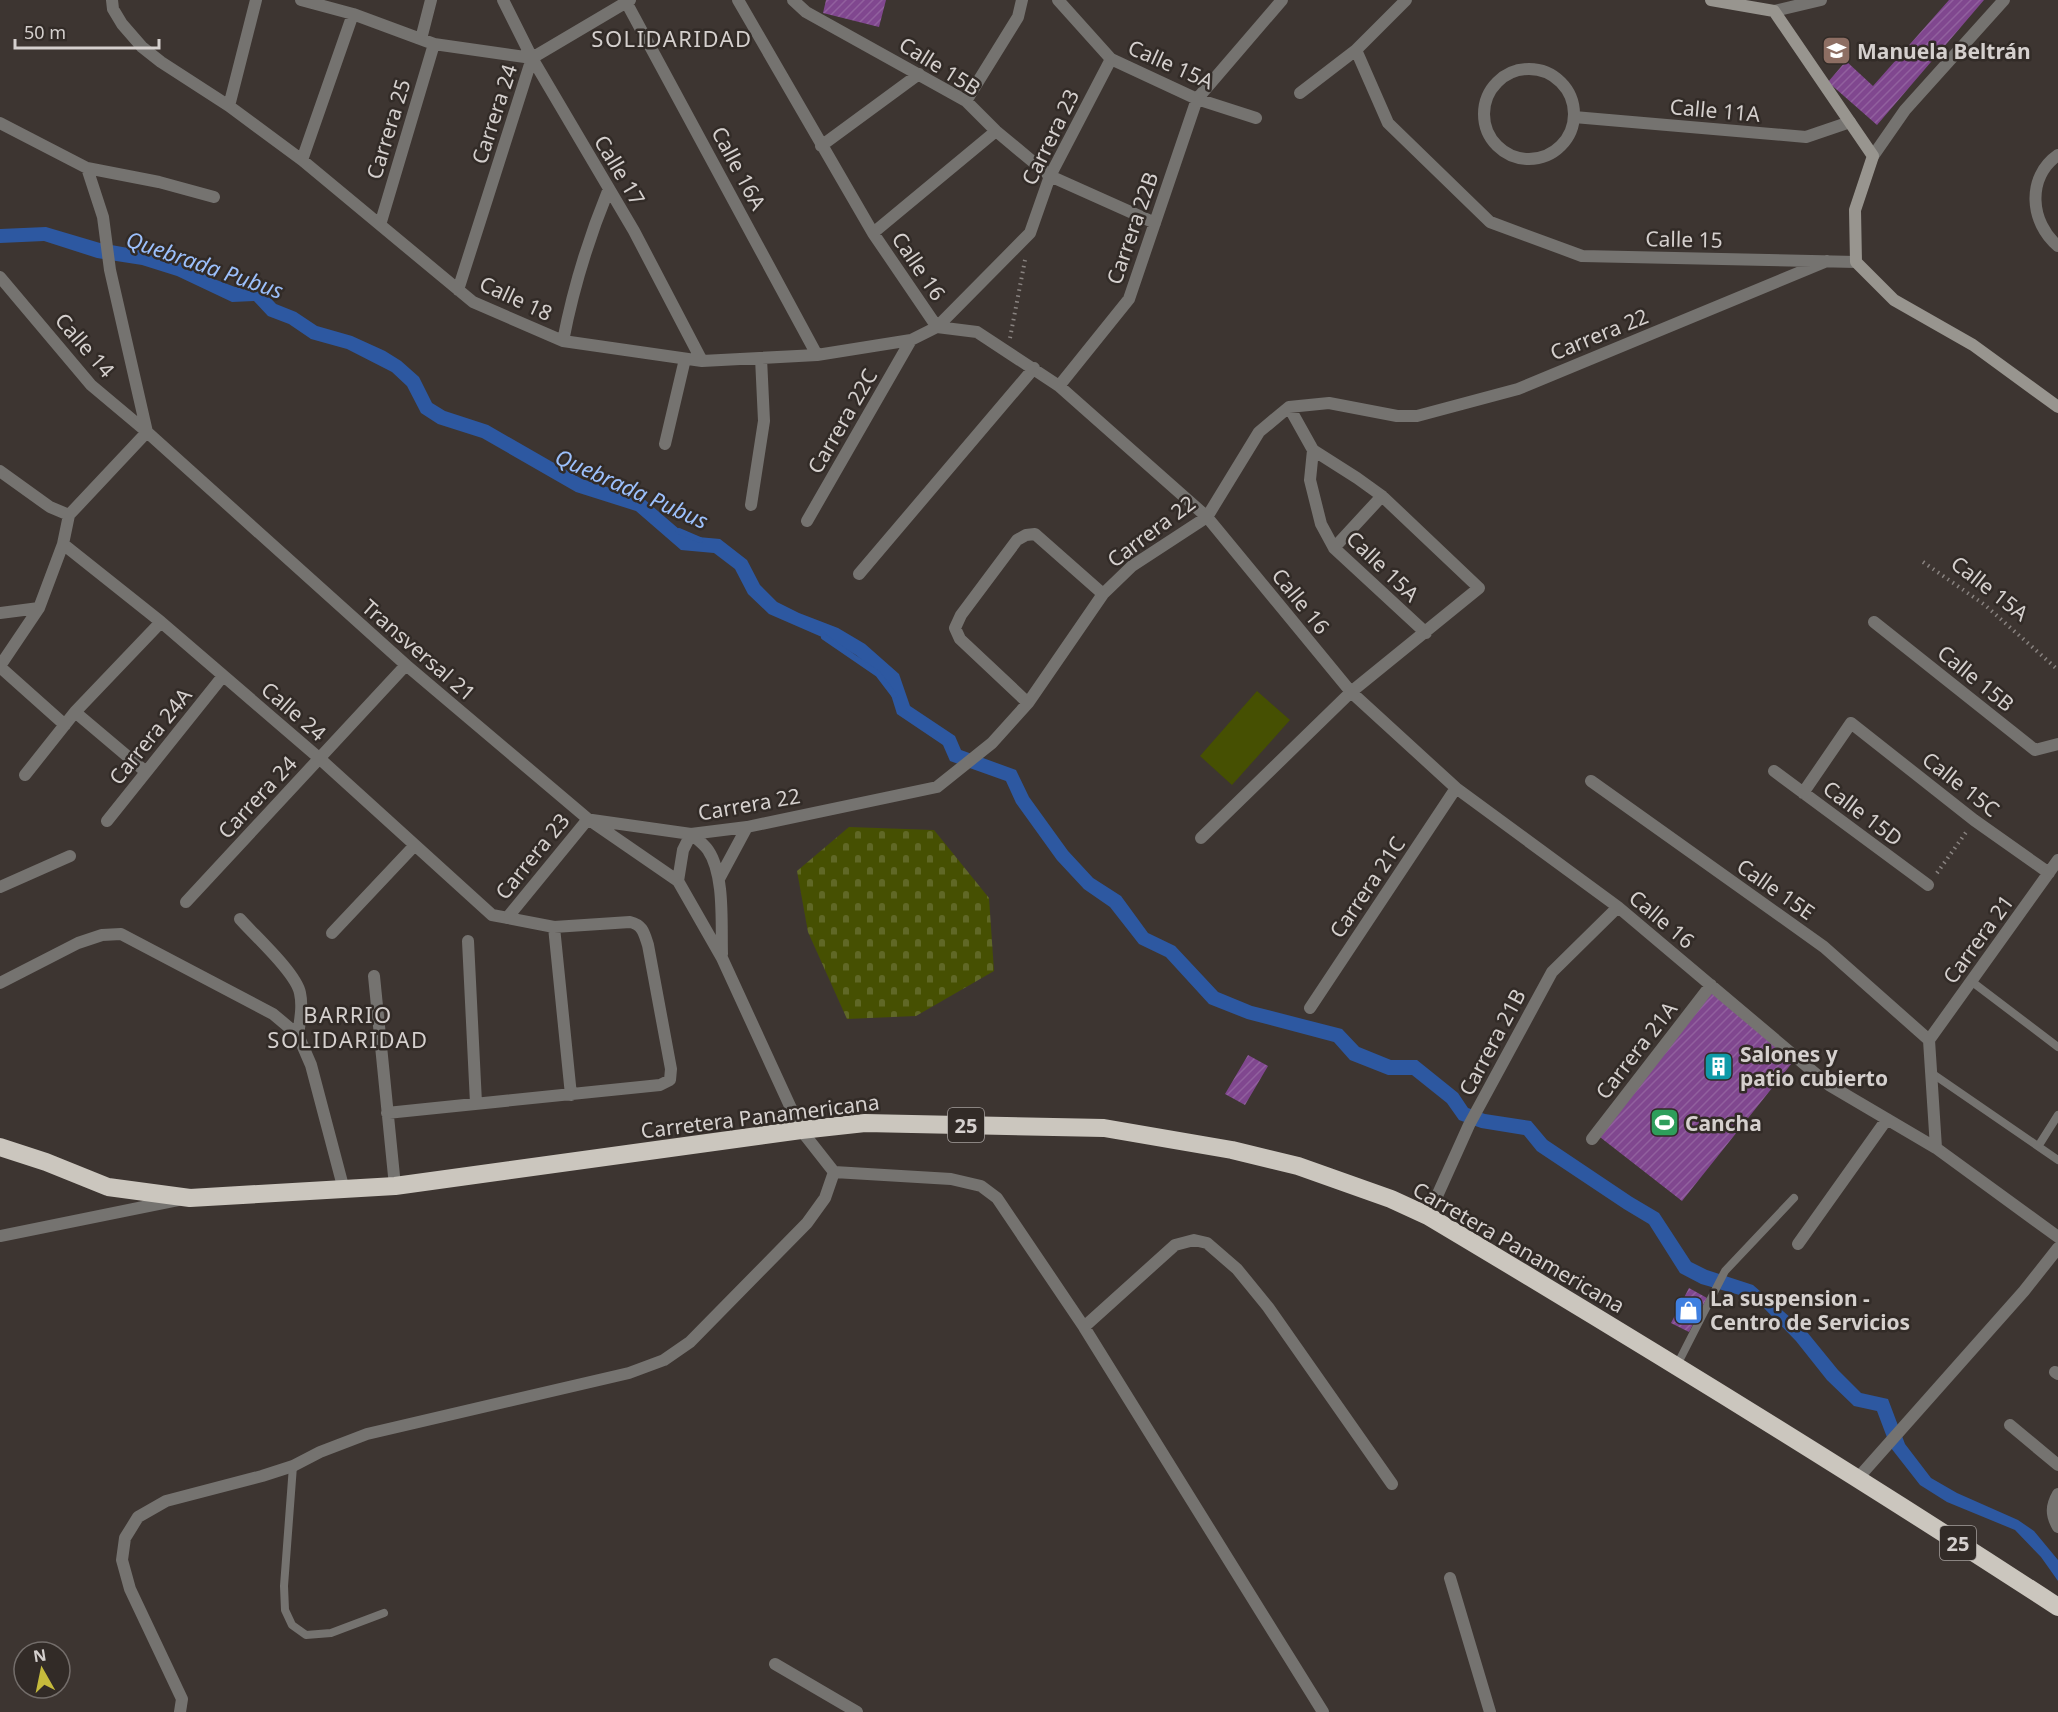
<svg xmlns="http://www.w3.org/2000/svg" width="2058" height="1712" font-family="'Noto Sans',sans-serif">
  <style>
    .green { fill: #465002 }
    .cemetery { fill: url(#cemetery-stones) }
    .water { fill: #2d58a1 }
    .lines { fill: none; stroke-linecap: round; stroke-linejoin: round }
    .stream { stroke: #2d58a1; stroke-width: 6 }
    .building { fill: url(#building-hatch) }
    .path { stroke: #898380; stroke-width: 4; stroke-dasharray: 1.5 4.5; stroke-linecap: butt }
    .lane { stroke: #757370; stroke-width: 8 }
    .street { stroke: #757370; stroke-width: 12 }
    .secondary { stroke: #98958f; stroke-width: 12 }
    .highway { stroke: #cbc6be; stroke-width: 18 }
    .labels { text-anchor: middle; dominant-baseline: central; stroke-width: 5; stroke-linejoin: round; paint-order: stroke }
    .shield { fill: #322b27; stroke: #a49e9c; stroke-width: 1.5 }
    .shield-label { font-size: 20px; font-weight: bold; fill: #d5d0ce }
    .poi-label { font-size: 21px; font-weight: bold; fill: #d5d0ce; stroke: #322b27; text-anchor: start }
    .street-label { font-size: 21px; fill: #d5d0ce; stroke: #322b27 }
    .neighbourhood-label { font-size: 22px; letter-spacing: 1.5px; fill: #d5d0ce; stroke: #322b27 }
    .water-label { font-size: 22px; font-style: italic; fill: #9cc0fc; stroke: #322b27 }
  </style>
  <defs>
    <pattern id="cemetery-stones" width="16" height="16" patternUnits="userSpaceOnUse" patternTransform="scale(1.5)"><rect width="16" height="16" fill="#465002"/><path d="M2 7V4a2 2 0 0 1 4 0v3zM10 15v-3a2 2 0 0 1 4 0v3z" fill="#606826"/></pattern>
    <pattern id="building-hatch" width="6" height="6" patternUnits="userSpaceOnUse" patternTransform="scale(1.5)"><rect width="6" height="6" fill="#80478f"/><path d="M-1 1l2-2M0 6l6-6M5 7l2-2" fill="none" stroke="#91609e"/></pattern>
  </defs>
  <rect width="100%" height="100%" fill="#3d3531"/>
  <path class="green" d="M1257,691L1290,720L1232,785L1200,756Z"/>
  <path class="cemetery" d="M849,827L934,830L989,898L994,971L916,1016L847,1019L808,932L797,871Z"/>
  <path class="water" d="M46,227L100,243L145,251L182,263L214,279L235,287H260L276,304L296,312L317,326L352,336L385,351L401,361L419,377L432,403L445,411L488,425L582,479L644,499L687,536L720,539L747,560L760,585L777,602L799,613L838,628L865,644L899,674L910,706L955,736L961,750L1016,770L1029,797L1068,851L1093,878L1121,896L1148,933L1175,946L1218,992L1252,1006L1342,1029L1359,1047L1391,1060H1417L1458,1093L1468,1108L1485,1114L1531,1121L1547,1140L1632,1197L1659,1213L1691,1262L1707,1270L1753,1285L1807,1332L1838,1370L1861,1393L1888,1399L1905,1444L1931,1478L1957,1493L2018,1520L2034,1531L2058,1560V1581L2041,1557L2015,1530L1947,1502L1920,1485L1891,1448L1877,1411L1854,1406L1827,1380L1796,1341L1762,1306L1743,1296L1701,1284L1680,1273L1649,1224L1624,1209L1537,1151L1524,1135L1481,1128L1459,1120L1447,1103L1412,1075H1388L1350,1060L1334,1042L1247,1019L1209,1004L1166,957L1139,944L1110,907L1084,889L1057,860L1016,803L1006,781L950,761L943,745L897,714L887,682L856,655L831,641L769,614L748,594L735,569L714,553L681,550L636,511L576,492L482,438L438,424L421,413L407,386L392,372L347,349L311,339L289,324L268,316L254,301L232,302L177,276L142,265L97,258L44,241L0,243V229Z"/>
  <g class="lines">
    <path class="stream" d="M679,531L700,540
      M824,637L878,674L894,695"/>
  </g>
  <path class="building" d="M826,0H886L879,27L823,13Z
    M1949,0H1984L1877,125L1828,82L1846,61L1873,86Z
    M1711,991L1796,1058L1682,1201L1596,1134Z
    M1248,1055L1268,1066L1245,1105L1225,1094Z
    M1689,1288L1707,1298L1689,1332L1671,1323Z"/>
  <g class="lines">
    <path class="path" d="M1010,338L1025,260
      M1923,562L1985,605L2058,670
      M1937,873L1967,831"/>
    <path class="lane" d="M1971,981L2058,1047
      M1930,1072L2058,1160
      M2039,1145L2058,1115
      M1677,1365L1725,1271L1794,1198
      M293,1466L284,1586L285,1610L292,1625L306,1635L331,1633L384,1613"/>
    <path class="street" d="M112,0L113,9L122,24L142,47L161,62L229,106L302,160L473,302L563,341L702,361L817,355L911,340L937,327L1030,233L1050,176L1111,59
      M301,0L353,14L434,44L532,58
      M503,0L532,58L634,231L702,361
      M625,0L817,355
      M738,0L873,233L937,327L977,332L1059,386L1207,517L1351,692L1456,788L1618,907L1829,1085L1936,1148L2058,1237
      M793,0L806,12L966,101L996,131L1050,176L1155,223
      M1058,0L1111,59L1197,99L1256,118
      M1774,11L1821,0
      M421,39L431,0
      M1356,50L1388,123L1490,222L1582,256L1856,262
      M1484 114a45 45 0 1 1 90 0a45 45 0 1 1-90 0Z
      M1300,93L1356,50L1406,0
      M966,101L1018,17L1022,0
      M229,106L256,0
      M1574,117L1806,137L1850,122
      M0,123L87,168L103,217L110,270L147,432
      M821,146L919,74
      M2058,155C2026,177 2030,223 2058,246
      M1873,156L1905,110L2004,0
      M302,160L353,14
      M87,168L159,182L214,197
      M380,225L434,44
      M873,233L996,131
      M0,277L91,385L147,432L406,665L588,819L678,881L722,958L801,1130L834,1172L951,1179L981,1186L997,1198L1084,1327L1323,1712
      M458,290L532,58L630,0
      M563,341C573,289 588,240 608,191
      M1059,386L1129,299L1197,99L1282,0
      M665,444L685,359
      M1313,450L1310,480L1321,524L1334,548L1426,633
      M0,471L50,507L69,515
      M751,505L764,421L761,358
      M807,521L911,340
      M63,544L161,622L319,758L492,915L554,927L630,922C643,925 644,933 648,945L671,1069L670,1080L660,1085L387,1113
      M1334,548L1382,496
      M859,574L1034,368
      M0,613L39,608
      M1874,622L2035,750L2058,744
      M0,666L39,608L63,544L69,515L147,432
      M0,667L65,725
      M1028,703L960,639L955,628L961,615L1017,540L1026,535L1035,534L1103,594
      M75,712L146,772
      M1774,771L1928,885
      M25,775L75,712L161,622
      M1591,781L1824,947L1929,1040
      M1803,793L1851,723L1974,820L2049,873
      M592,820L691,834L747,827L937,787L992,743L1028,703L1103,594L1132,566L1207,517L1259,432L1289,407L1329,403L1397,416H1417L1518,389L1827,261
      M107,821L223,676
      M1201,838L1351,692L1479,588L1382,496L1357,478L1313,450L1289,407
      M719,879L747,827
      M678,881L683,850L691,834C697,839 704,844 708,850C725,875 721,924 722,954
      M0,887L70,856
      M186,902L406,665
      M507,918L588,819
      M240,919C255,936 296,973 300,993C303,1007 300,1020 298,1035
      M554,927L571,1095
      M332,933L415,845
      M468,941L476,1103
      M374,976L395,1186
      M0,983L78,943L102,935L121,934L273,1014L298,1035L311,1065L344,1190
      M1310,1008L1456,788
      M1929,1040L2058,860
      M1929,1040L1936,1148
      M1592,1139L1711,985
      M1428,1216L1469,1125L1552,972L1618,907
      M0,1236L178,1200
      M1798,1244L1887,1119
      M1084,1327L1175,1245L1194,1240L1207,1243L1237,1269L1268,1307L1392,1484
      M2055,1372L2058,1374
      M2010,1425L2058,1465
      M1858,1478L2024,1291L2058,1248
      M2058,1494C2051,1506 2051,1515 2058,1527
      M1450,1578L1490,1712
      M775,1664L857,1712
      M180,1712L182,1699L130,1589L122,1560L125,1538L138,1517L166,1501L262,1476L293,1466L320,1452L367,1434L629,1373L664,1360L690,1342L807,1223L825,1198L834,1172"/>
    <path class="secondary" d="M1711,0L1774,11L1873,156L1855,210L1856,262L1894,300L1973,345L2058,407"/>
    <path class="highway" d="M0,1147L46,1162L108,1187L190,1198L395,1186L801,1130L865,1123L1104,1128L1232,1150L1298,1166L1391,1199L1428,1216C1641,1343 1851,1472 2058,1607"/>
  </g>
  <defs>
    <symbol id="school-square" viewBox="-11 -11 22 22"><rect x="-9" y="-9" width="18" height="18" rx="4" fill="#8d6e63" stroke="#322b27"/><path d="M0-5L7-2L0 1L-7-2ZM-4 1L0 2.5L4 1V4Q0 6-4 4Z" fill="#fff"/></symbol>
    <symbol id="building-square" viewBox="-11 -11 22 22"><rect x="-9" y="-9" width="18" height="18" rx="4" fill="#0f9aa8" stroke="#322b27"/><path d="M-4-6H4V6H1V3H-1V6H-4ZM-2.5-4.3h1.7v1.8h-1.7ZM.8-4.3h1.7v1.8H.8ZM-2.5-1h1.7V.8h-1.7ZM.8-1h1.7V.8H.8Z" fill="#fff"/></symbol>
    <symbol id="stadium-square" viewBox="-11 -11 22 22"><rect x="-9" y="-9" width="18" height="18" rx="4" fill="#2e9e5b" stroke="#322b27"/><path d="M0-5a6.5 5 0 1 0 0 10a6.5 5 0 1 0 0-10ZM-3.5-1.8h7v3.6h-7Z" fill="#fff"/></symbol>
    <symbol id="shop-square" viewBox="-11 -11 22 22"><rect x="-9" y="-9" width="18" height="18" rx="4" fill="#3f7fe0" stroke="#322b27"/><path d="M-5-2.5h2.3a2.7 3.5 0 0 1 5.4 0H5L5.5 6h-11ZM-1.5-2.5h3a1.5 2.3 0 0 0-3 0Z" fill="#fff"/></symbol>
  </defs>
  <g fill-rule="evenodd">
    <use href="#school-square" x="1820" y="34" width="33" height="33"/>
    <use href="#building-square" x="1702" y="1050" width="33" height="33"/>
    <use href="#stadium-square" x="1648" y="1106" width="33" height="33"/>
    <use href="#shop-square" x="1672" y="1294" width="33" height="33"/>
  </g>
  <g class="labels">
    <g class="shield">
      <rect x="948" y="1108" width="36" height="34" rx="4.5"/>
      <rect x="1940" y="1526" width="36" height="34" rx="4.5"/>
    </g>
    <g class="shield-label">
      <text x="966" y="1125">25</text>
      <text x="1958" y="1543">25</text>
    </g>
    <g class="poi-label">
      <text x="1857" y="51">Manuela Beltrán</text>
      <text x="1740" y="1054">Salones y<tspan x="1740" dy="24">patio cubierto</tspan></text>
      <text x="1685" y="1123">Cancha</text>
      <text x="1710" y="1298">La suspension -<tspan x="1710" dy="24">Centro de Servicios</tspan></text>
    </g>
    <g class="street-label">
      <text transform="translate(1171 64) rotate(24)">Calle 15A</text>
      <text transform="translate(940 66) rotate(32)">Calle 15B</text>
      <text transform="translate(1715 110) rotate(5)">Calle 11A</text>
      <text transform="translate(494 114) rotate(-72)">Carrera 24</text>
      <text transform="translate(388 129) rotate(-73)">Carrera 25</text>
      <text transform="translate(1050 137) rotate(-64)">Carrera 23</text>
      <text transform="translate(739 168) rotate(62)">Calle 16A</text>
      <text transform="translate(620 170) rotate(59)">Calle 17</text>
      <text transform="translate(1132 228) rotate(-71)">Carrera 22B</text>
      <text transform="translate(1684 239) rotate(1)">Calle 15</text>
      <text transform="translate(919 266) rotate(56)">Calle 16</text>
      <text transform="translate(516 298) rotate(25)">Calle 18</text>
      <text transform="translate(1599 334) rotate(-22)">Carrera 22</text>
      <text transform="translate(85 345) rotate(49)">Calle 14</text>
      <text transform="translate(842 421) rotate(-60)">Carrera 22C</text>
      <text transform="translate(1151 531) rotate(-37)">Carrera 22</text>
      <text transform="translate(1383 566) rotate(44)">Calle 15A</text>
      <text transform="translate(1990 588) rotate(38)">Calle 15A</text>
      <text transform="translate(1301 601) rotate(51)">Calle 16</text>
      <text transform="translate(419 650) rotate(41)">Transversal 21</text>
      <text transform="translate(1976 678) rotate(39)">Calle 15B</text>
      <text transform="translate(294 711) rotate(41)">Calle 24</text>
      <text transform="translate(150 736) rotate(-51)">Carrera 24A</text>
      <text transform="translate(1961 784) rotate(38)">Calle 15C</text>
      <text transform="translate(257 797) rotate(-47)">Carrera 24</text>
      <text transform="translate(749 804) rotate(-10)">Carrera 22</text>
      <text transform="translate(1863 813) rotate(37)">Calle 15D</text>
      <text transform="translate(532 856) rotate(-51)">Carrera 23</text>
      <text transform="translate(1367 887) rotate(-56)">Carrera 21C</text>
      <text transform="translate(1776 889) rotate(35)">Calle 15E</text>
      <text transform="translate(1662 919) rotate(40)">Calle 16</text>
      <text transform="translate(1978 939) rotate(-54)">Carrera 21</text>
      <text transform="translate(1492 1042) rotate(-62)">Carrera 21B</text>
      <text transform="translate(1636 1050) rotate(-52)">Carrera 21A</text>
      <text transform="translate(760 1116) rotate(-7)">Carretera Panamericana</text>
      <text transform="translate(1519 1247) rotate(30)">Carretera Panamericana</text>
    </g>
    <g class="neighbourhood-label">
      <text x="672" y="38">SOLIDARIDAD</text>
      <text x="348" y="1014">BARRIO<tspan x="348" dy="25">SOLIDARIDAD</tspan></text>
    </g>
    <g class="water-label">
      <text transform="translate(205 264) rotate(19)">Quebrada Pubus</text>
      <text transform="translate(632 488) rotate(24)">Quebrada Pubus</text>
    </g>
  </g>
  <g transform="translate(42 1670) rotate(351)"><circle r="28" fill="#322b27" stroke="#736d6a" stroke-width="1.5"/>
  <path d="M0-4.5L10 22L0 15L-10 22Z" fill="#c6bb3c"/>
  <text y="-9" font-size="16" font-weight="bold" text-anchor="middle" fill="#d5d0ce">N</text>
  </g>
  <path d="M15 39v9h144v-9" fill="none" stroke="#d5d0ce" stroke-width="3"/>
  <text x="24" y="39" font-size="18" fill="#d5d0ce" stroke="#322b27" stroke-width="4.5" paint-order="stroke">50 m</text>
</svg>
